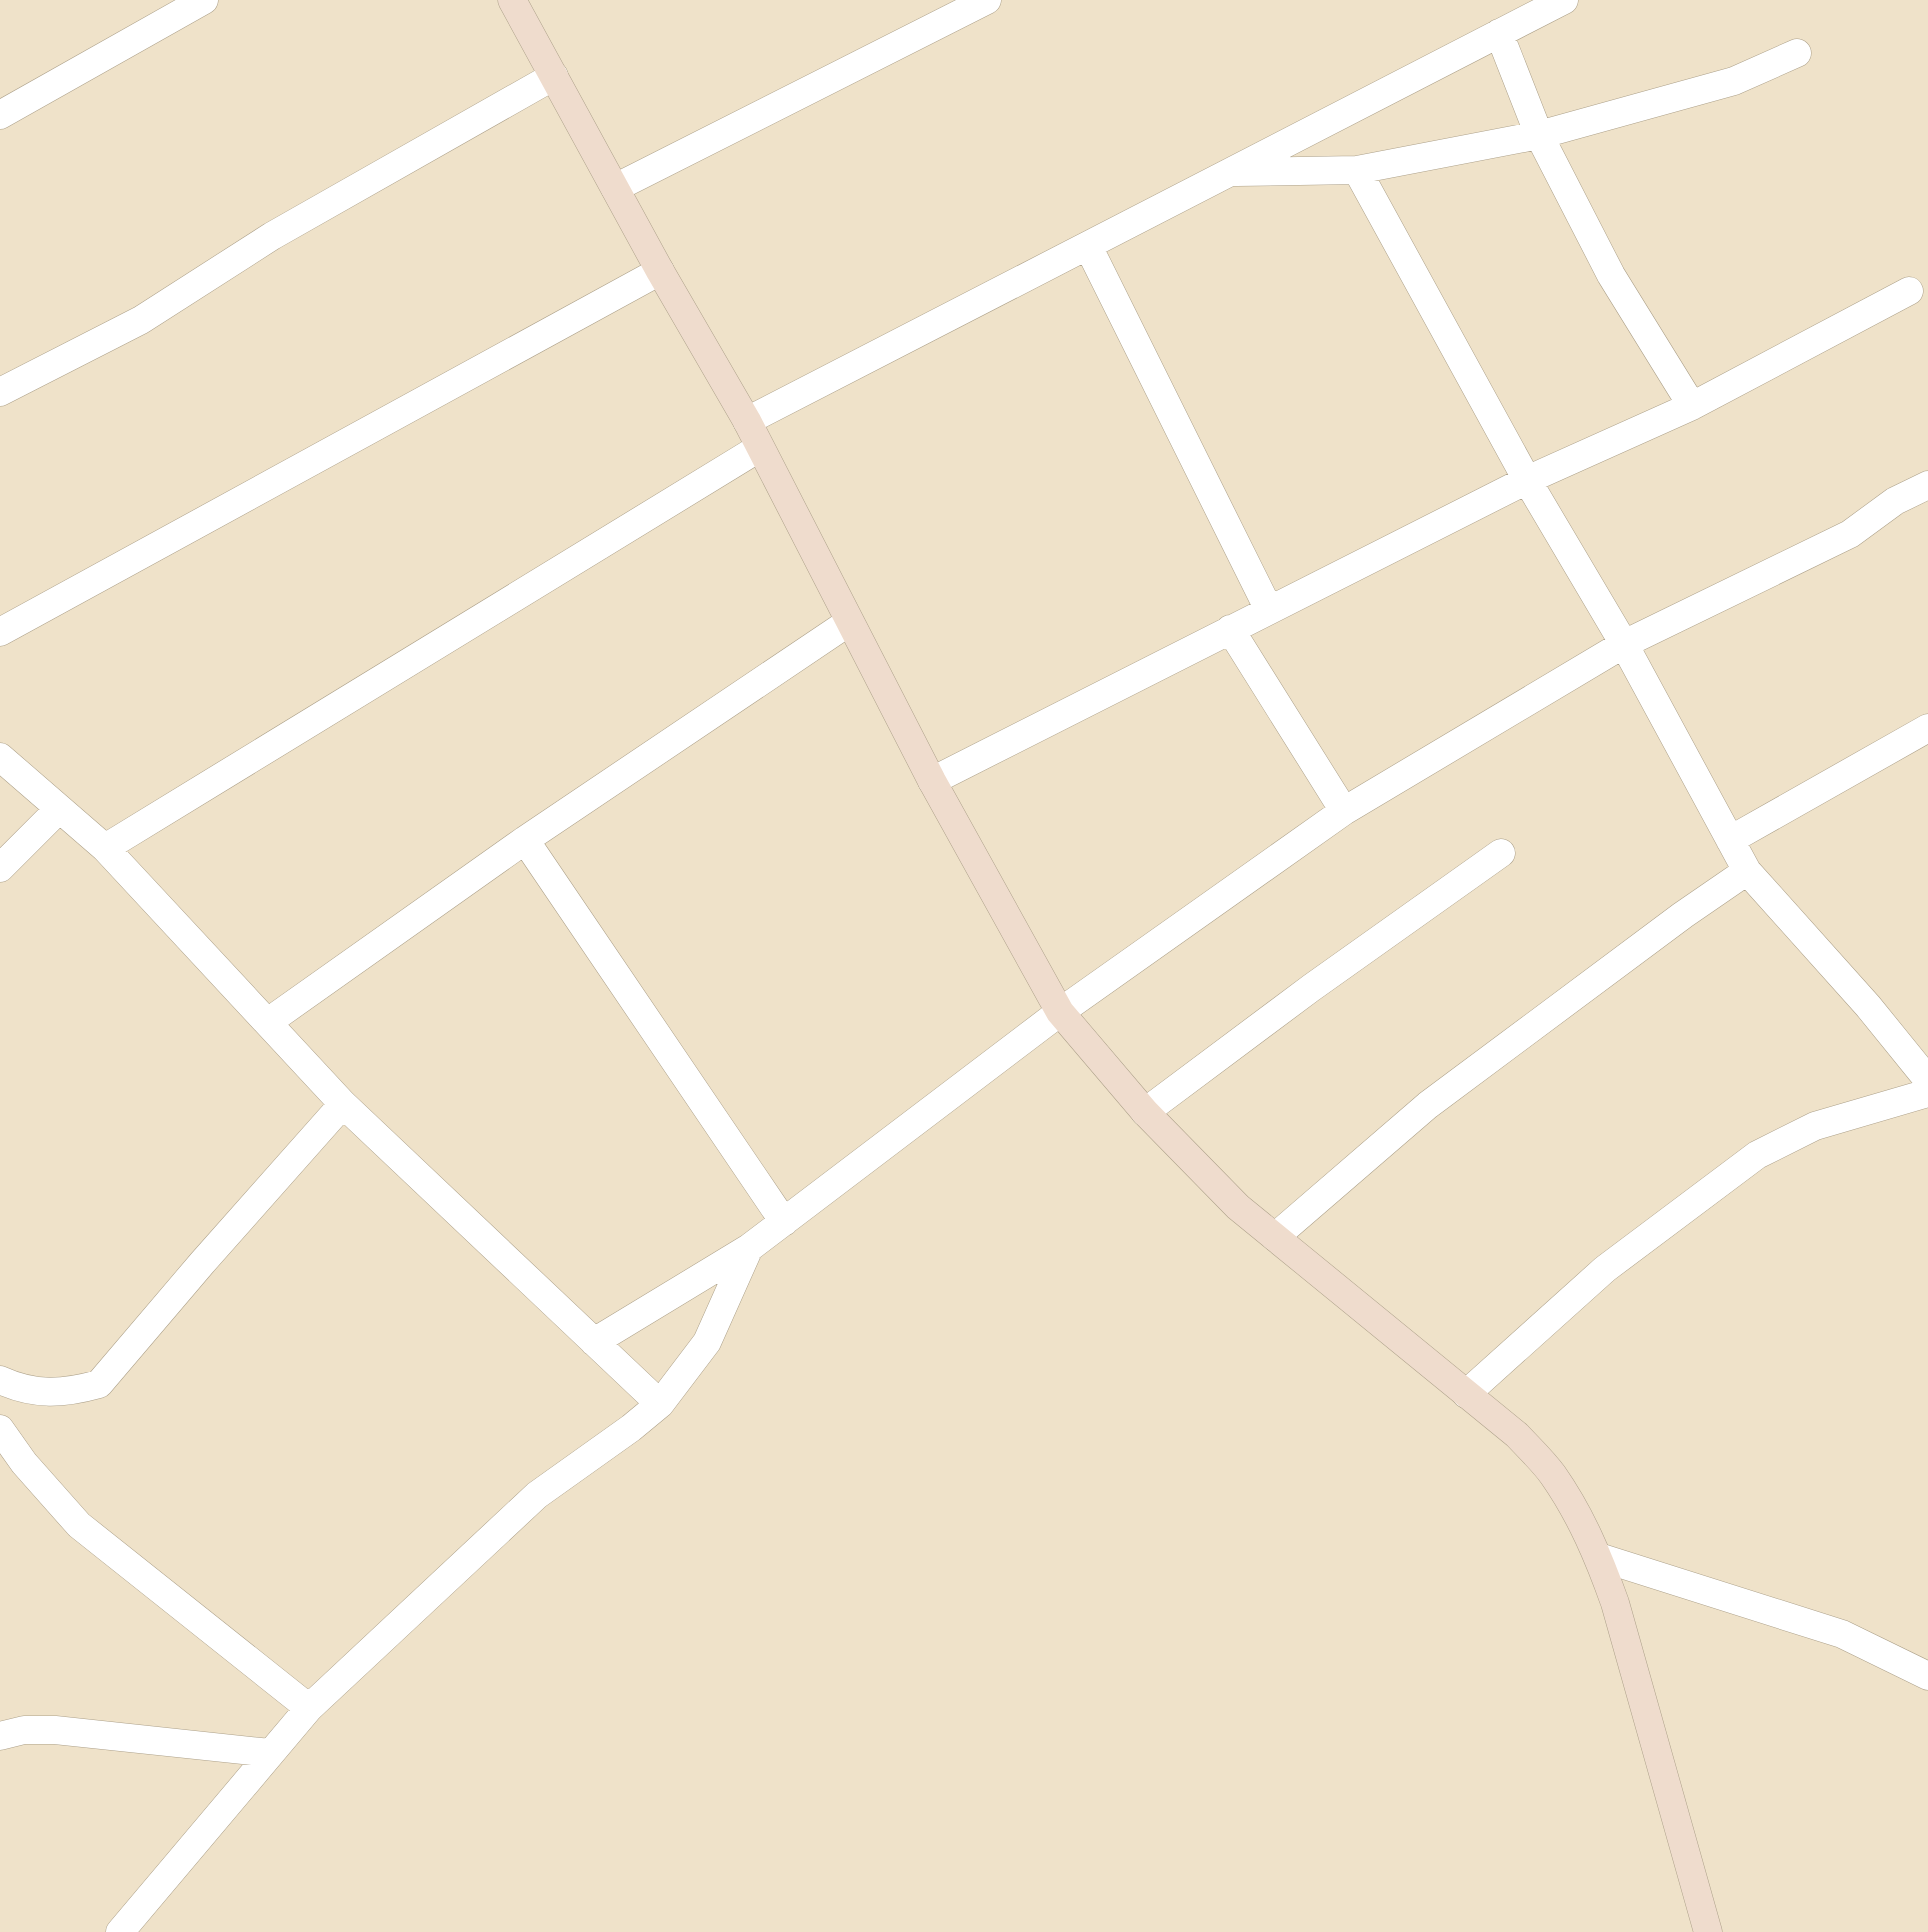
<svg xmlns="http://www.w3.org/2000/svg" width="1928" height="1932" font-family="Raleway,sans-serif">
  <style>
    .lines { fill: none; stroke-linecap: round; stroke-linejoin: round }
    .street-casing { stroke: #ada18a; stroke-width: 29 }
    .secondary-casing { stroke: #ada18a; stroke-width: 29 }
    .street { stroke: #fff; stroke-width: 28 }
    .secondary { stroke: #efdccd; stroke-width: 28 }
  </style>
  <rect width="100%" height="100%" fill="#efe2c9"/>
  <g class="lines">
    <defs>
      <path id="street" d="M1499,33L1539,135L1611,275L1692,406
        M0,115L204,0
        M1357,170L1527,480L1624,644L1747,871L1868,1006L1928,1080
        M1236,172L1357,170L1539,135L1734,81L1797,53
        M615,188L987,0
        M1088,246L1269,610
        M0,392L141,320L272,236L554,76
        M747,421L1564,0
        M1230,629L1344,811
        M0,632L660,271
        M0,757L105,848L343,1104L660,1404
        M932,781L1527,480L1692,406L1909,291
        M525,840L784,1222
        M1730,840L1928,728
        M105,848L759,448
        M0,868L59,809
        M268,1022L525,840L849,622
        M1145,1112L1311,988L1501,853
        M1275,1237L1428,1105L1683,915L1747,871
        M594,1342L749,1248L1060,1012L1344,811L1624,644L1850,534L1895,501L1928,485
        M0,1380C35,1396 63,1394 99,1384L202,1263L343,1104
        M1466,1394L1605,1269L1757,1155L1815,1126L1928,1093
        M0,1429L24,1463L79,1525L309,1708L537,1495L631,1428L660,1404L707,1342L749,1248
        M1599,1557L1842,1634L1928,1676
        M0,1736L24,1730H55L270,1753
        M120,1932L309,1708"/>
      <path id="secondary" d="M512,0L660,271L747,421L932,781L1060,1012L1145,1112L1238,1207L1517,1435C1529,1448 1543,1461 1553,1475C1581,1515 1599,1558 1615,1603L1708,1932"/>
    </defs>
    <use href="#street" class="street-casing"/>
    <use href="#secondary" class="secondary-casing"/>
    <use href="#street" class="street"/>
    <use href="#secondary" class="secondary"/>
  </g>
</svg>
